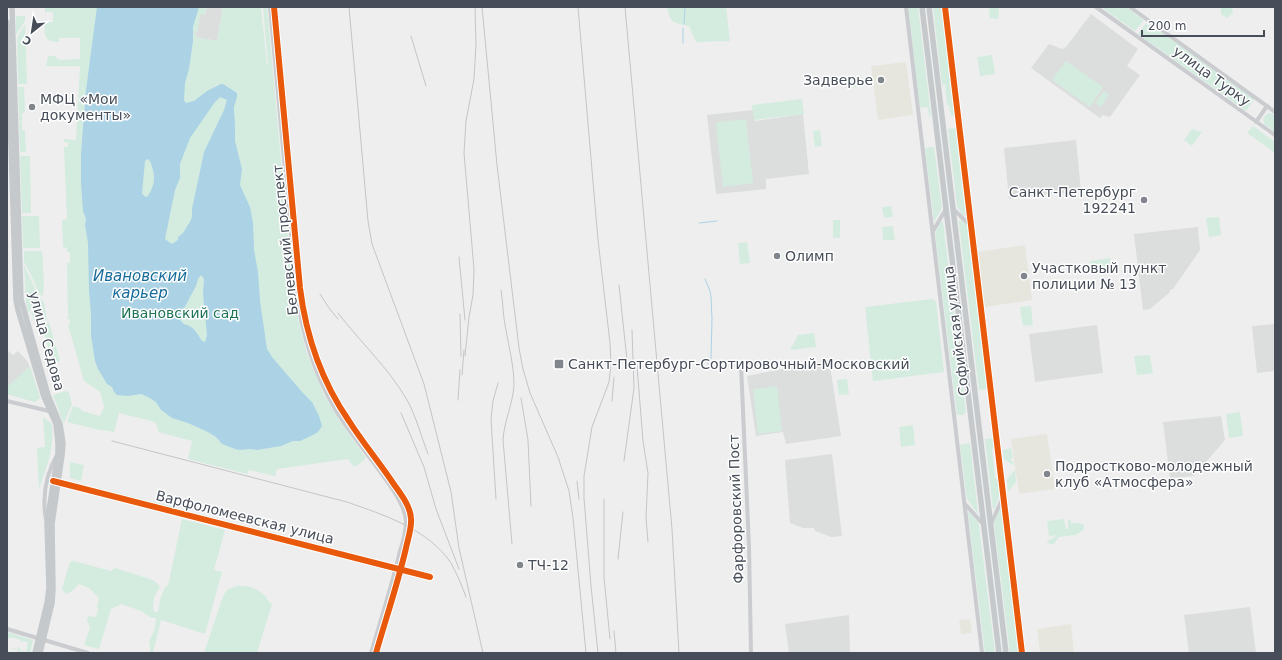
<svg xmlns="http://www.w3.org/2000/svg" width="1282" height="660" font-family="'DejaVu Sans',sans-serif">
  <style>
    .commercial { fill: #e7e6de }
    .education { fill: #dcdddd }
    .green { fill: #d4ece0 }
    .water { fill: #acd2e6; fill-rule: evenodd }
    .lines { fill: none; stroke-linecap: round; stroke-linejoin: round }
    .stream { stroke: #acd2e6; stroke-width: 1 }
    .minor { stroke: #cacccf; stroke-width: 4 }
    .major { stroke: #c6c9cc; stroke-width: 5.5 }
    .rail { stroke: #c4c5c8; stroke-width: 1 }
    .cycleway-casing { stroke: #fff; stroke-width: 8 }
    .cycleway { stroke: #e8590c; stroke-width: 6 }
    .poi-dot { fill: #81868d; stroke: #fff; stroke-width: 1.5 }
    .labels { text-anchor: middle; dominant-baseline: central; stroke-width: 3; stroke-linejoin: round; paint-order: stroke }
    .street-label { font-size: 14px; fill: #474e59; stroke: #fff }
    .poi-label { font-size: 14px; fill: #474e59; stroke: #fff; text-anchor: start }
    .park-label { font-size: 14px; fill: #1e7355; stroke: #fff }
    .water-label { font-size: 15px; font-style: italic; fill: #186c9a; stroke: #fff }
  </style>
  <rect width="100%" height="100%" fill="#eee"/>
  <path class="commercial" d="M906,62L913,115L878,120L871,66Z
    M1025,245L1032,300L985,307L977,252Z
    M1047,434L1055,489L1019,494L1011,439Z
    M970,619L972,633L961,634L959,620Z
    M1071,624L1074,653H1040L1037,629Z"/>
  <path class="education" d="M207,7H223L217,41L196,37L193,34L194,32H197L200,14L205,15Z
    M1091,14L1138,49L1127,66L1140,75L1110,117L1103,115L1100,118L1031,68L1049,44L1062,49L1066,47Z
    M753,110L755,121L803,114L809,174L766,179V189L716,194L707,115Z
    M1076,140L1081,191L1009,199L1004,148Z
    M1198,227L1200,250L1173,289L1170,290L1169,293L1150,309L1143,310L1134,234Z
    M1275,324V371L1257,373L1252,326Z
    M1097,325L1103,373L1035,382L1029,334Z
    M7,350L13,355L18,351L28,362L40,398L35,402L7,394Z
    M829,360L841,436L786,444L783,432L756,436L747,376Z
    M1221,416L1225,440L1194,476L1170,478L1163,422Z
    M832,454L842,536L831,537L815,531L814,528H803L790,523L785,460Z
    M1250,607L1256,653H1189L1184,615Z
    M849,615L850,652L843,653H789L785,624Z"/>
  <path class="green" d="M45,7H207L205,15H200L197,33L194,32L193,34H196V37L217,41L223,7H261L267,65H268L263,7H267L291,270L298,319L306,351L324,395L339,420L366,458L357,466H353L348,459L277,469L275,476L249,470L247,474L188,459L192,441L158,432V428L155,422L119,413L114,433L110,431L99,430L67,422L73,406L80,408L82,411L100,416L104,407L100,392L84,381L68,325L70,324V319H67L68,316L67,263H70V252H67V248L63,247L62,220L67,219L64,147H68V143L64,142V139L76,140L80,66H46L48,56H56L57,59H59L60,60L80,59V38H59V42C42,42 45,33 45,20L46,22H53V12H46L45,14Z
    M667,7H726L730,41L696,42L689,26C674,23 670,23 667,7Z
    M908,7H918L931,116L929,117L928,107L920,108Z
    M933,7H943L955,115L951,116L949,105H947L945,85H942Z
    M989,7H999L998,19L990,18Z
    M1101,7H1126L1144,20L1135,31Z
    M1221,7H1232L1233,13L1227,18L1221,14Z
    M16,16H25V21L16,35Z
    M1147,22L1254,99L1246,111L1138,34Z
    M25,24L27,84H18L17,38Z
    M992,55L995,74L980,76L977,57Z
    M1066,61L1103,87L1090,107L1052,80Z
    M861,76L862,86L848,88L847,78Z
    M18,87H24L25,113H22V121H19Z
    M1104,91L1109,95L1101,107L1095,103Z
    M802,99L804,114L754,120L752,105Z
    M1268,113L1275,114V132L1264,124L1263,118Z
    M746,119L753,183L723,187L716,124L719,122Z
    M19,122H22V130H25L26,152H20Z
    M1253,126L1275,142V153L1247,133Z
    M957,128L968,216L966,217L961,213L957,206L948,129Z
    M1192,129L1202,132L1192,146L1184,140Z
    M820,130L822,146L815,147L813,131Z
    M934,147L942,208L934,222L925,148Z
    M20,156H30L31,213H22Z
    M891,206L893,217L884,218L882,207Z
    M22,216H39L40,248H23Z
    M1219,217L1221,235L1209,237L1206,218Z
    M833,220H840V238H833Z
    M961,220L968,226L969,230L988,389L979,390L959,224V221Z
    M941,221L943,222L966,412L964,413V415H957L935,233Z
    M893,226L895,240H883L882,227Z
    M747,242L750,263L740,264L738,243Z
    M24,251H42L44,283L43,297L39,293L31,275L24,262Z
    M1110,258L1111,270L1091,272L1090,261Z
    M24,265L36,291L41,299L28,313L26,303Z
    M932,299L936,301L944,372L873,381L865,307Z
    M42,300L44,302L47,320L35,323L32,314H30Z
    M1031,306L1033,325L1023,326L1020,307Z
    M49,322L60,361L54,363L52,362L45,336L37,325Z
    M814,333L816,347L790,350L798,335Z
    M1150,355L1153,373L1137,375L1134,356Z
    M30,366L40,398L35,402L7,394V387Z
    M847,379L849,394L839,395L837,380Z
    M777,386L782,431L758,434L753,389Z
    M66,391L69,392L72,404L64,423L63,422L53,395Z
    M1240,412L1243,436L1229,438L1226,414Z
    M43,417L51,423L52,425C55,447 46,468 39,489L37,448L45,447Z
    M913,425L915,445L901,447L899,427Z
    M994,438L995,448L992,449L995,478H999L1000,494L995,508L993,509L985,439Z
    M970,443L978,513V514L967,499L960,445Z
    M1011,448L1013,458H1011V461H1013L1014,465H1013L1004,459L1003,450Z
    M70,462L84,465L81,481L70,478Z
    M1015,470L1016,482L1008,492L1007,479Z
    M94,487L175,507V509L94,489Z
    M1000,508L1002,509L1020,653H1010L994,523Z
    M969,512L978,522L979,526L995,653H985L968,513Z
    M182,519L225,530L214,570L222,572L205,634L161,620L153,653H150V647L149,641L155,629L156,618H152L141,611L121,604L111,609L99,649L84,645L90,627L87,620L88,616L96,617L98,610L97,607L99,598L89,588L79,584L72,591L66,594L62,589L64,581L70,562L74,561L111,571L115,568L153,580L158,584L160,587L154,598L153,608L155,612H158L160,600L165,587L168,586Z
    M1064,519L1066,529H1068V520H1071V523H1080L1084,525V529L1076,535L1059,537L1053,545L1046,542L1058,535L1049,536L1047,521Z
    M237,586C248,585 258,588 266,597C268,600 268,602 272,604L257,653H204L223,596L228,589Z
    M7,632L33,640L30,653H25L20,651L18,653V650L7,647L18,649L20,647V650L26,652L28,642L23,641L21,643V640L10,637L8,639Z"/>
  <path class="water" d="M97,7H199L193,27V41L189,69L185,83L184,100L186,103L194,101L207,91L221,84H223L237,93V97L234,107V111L235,125V141L242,169L240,185L250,207L253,223L254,250L258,272L260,301L267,349L272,357L303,393L312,402L319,416L322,426L318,432L315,434L300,441H293L281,446L257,450L250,449L240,450L235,449L222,444L216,437L208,432L188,423L172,418L161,410L156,402L148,397L141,394L127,396L117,395L114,392L112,387L107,384L98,369L95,361L91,335V314L89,291L88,243L85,225L86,219L83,211L81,183V153L86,90ZM220,97L227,100L224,110L204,152L192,209V216L191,220L183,233L178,237V240L172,244L165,239L175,190L180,178V164L190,138L215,102ZM147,159C151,161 151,163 152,167C156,178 154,186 148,196L146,197L142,194L145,161ZM201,275L204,279L203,294L207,335L205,342L202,341C199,337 196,330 191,327C185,323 181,326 180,316L196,286L198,279Z"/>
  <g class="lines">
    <path class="stream" d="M684,24L685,7
      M683,43V28
      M699,223L717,221
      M705,279L710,291L711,297L712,319L711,358L708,364"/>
    <path class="minor" d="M270,7L296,289C301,331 314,373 335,409C347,429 362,447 376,466C386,480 405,503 406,521C406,531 403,542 400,551C392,585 381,619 371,653
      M274,7L300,288C306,336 322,382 349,421C363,443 379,462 393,483C400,493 410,505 411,518C412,528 408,538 406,548C398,583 386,618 376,653
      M906,7L982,653
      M945,7L1022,653
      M1096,7L1275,135
      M1130,7L1275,112
      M1256,122L1267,106
      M953,209L971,226
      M933,231L946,209
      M741,365L749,547L751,653
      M7,401L53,412
      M56,482L430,577
      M965,504L983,524
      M46,520C42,497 45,476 57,455
      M991,524L1003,497
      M7,629L88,653"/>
    <path class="major" d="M12,7L21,299L48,395L60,424L63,443L62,455L52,524L53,589L52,603L40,653
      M922,7L999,653
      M929,7L1006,653
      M7,22L16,300L18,310L44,397L56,424L58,443V453L47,523L49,588L47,603L35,653"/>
    <path class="rail" d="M349,7L368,221L372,244L424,384L451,492L459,548L483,653
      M482,7L497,165L519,348L523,369L530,393L558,457L569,491L573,518L586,653
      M578,7L598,240L610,343L611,365L609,382L592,427L584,476V498L591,586L598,653
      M625,7L672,529L679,653
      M411,36L426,86
      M459,257L465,320
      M619,285L627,360
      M501,290C503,303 503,317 506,330C509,348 514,366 514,385C513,404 504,421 503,440L512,544
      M320,294L329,308L338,319
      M338,313C360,342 388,367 407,400C416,416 421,436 428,454
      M460,314L461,356
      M465,356L469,317L473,295L474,269L464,153L466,121L474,79L476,44L475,7
      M637,366L643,441L648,473L646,518L648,542
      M462,375L464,350
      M521,398L528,440L531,506
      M458,400L460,370
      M612,401L614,377
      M401,413L424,467L436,509L459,569
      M112,441L347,502C384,515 428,529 451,563C457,574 462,586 466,597
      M624,461L634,388L632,330
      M577,481L579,499
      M496,499L491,419L493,401L498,383
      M604,499V577L610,639
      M618,559L623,512
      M614,631L616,653"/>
    <defs>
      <path id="cycleway" d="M274,7L300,288C306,336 322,382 349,421C363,443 379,462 393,483C400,493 410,505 411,518C412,528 408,538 406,548C398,583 386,618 376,653
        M945,7L1022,653
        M53,481L430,577"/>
    </defs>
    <use href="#cycleway" class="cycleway-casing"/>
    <use href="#cycleway" class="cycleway"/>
  </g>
  <g class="poi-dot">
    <circle cx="881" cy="80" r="4"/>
    <circle cx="32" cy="107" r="4"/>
    <circle cx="1144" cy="200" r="4"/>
    <circle cx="777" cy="256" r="4"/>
    <circle cx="1024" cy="276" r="4"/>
    <rect x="554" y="359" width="10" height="10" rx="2"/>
    <circle cx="1047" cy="474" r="4"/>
    <circle cx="520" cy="565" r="4"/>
  </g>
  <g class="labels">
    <g class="street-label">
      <text transform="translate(1212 76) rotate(36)">улица Турку</text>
      <text transform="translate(285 240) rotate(-96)">Белевский проспект</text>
      <text transform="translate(956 331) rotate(-97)">Софийская улица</text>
      <text transform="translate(47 341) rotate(75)">улица Седова</text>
      <text transform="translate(736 509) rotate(-92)">Фарфоровский Пост</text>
      <text transform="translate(245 517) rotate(14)">Варфоломеевская улица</text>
    </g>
    <g class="poi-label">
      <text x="873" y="80" text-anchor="end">Задверье</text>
      <text x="40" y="99">МФЦ «Мои<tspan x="40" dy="16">документы»</tspan></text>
      <text x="1136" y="192" text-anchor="end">Санкт-Петербург<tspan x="1136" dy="16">192241</tspan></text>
      <text x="785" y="256">Олимп</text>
      <text x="1032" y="268">Участковый пункт<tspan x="1032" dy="16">полиции № 13</tspan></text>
      <text x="568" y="364">Санкт-Петербург-Сортировочный-Московский</text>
      <text x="1055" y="466">Подростково-молодежный<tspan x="1055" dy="16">клуб «Атмосфера»</tspan></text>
      <text x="528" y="565">ТЧ-12</text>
    </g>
    <g class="park-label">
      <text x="180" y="313">Ивановский сад</text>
    </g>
    <g class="water-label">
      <text x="140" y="276">Ивановский<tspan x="140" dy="17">карьер</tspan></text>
    </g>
  </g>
  <rect width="1282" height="660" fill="none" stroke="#474e59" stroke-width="16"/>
  <g transform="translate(32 32) rotate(210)" stroke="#ffffff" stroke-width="3" paint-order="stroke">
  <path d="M0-3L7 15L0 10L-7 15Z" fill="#474e59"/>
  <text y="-6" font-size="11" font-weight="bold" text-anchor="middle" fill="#474e59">С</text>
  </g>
  <path d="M1142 30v6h122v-6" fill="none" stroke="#474e59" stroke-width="2"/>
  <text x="1148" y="30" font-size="12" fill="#474e59" stroke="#ffffff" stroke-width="3" paint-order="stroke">200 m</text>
</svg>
